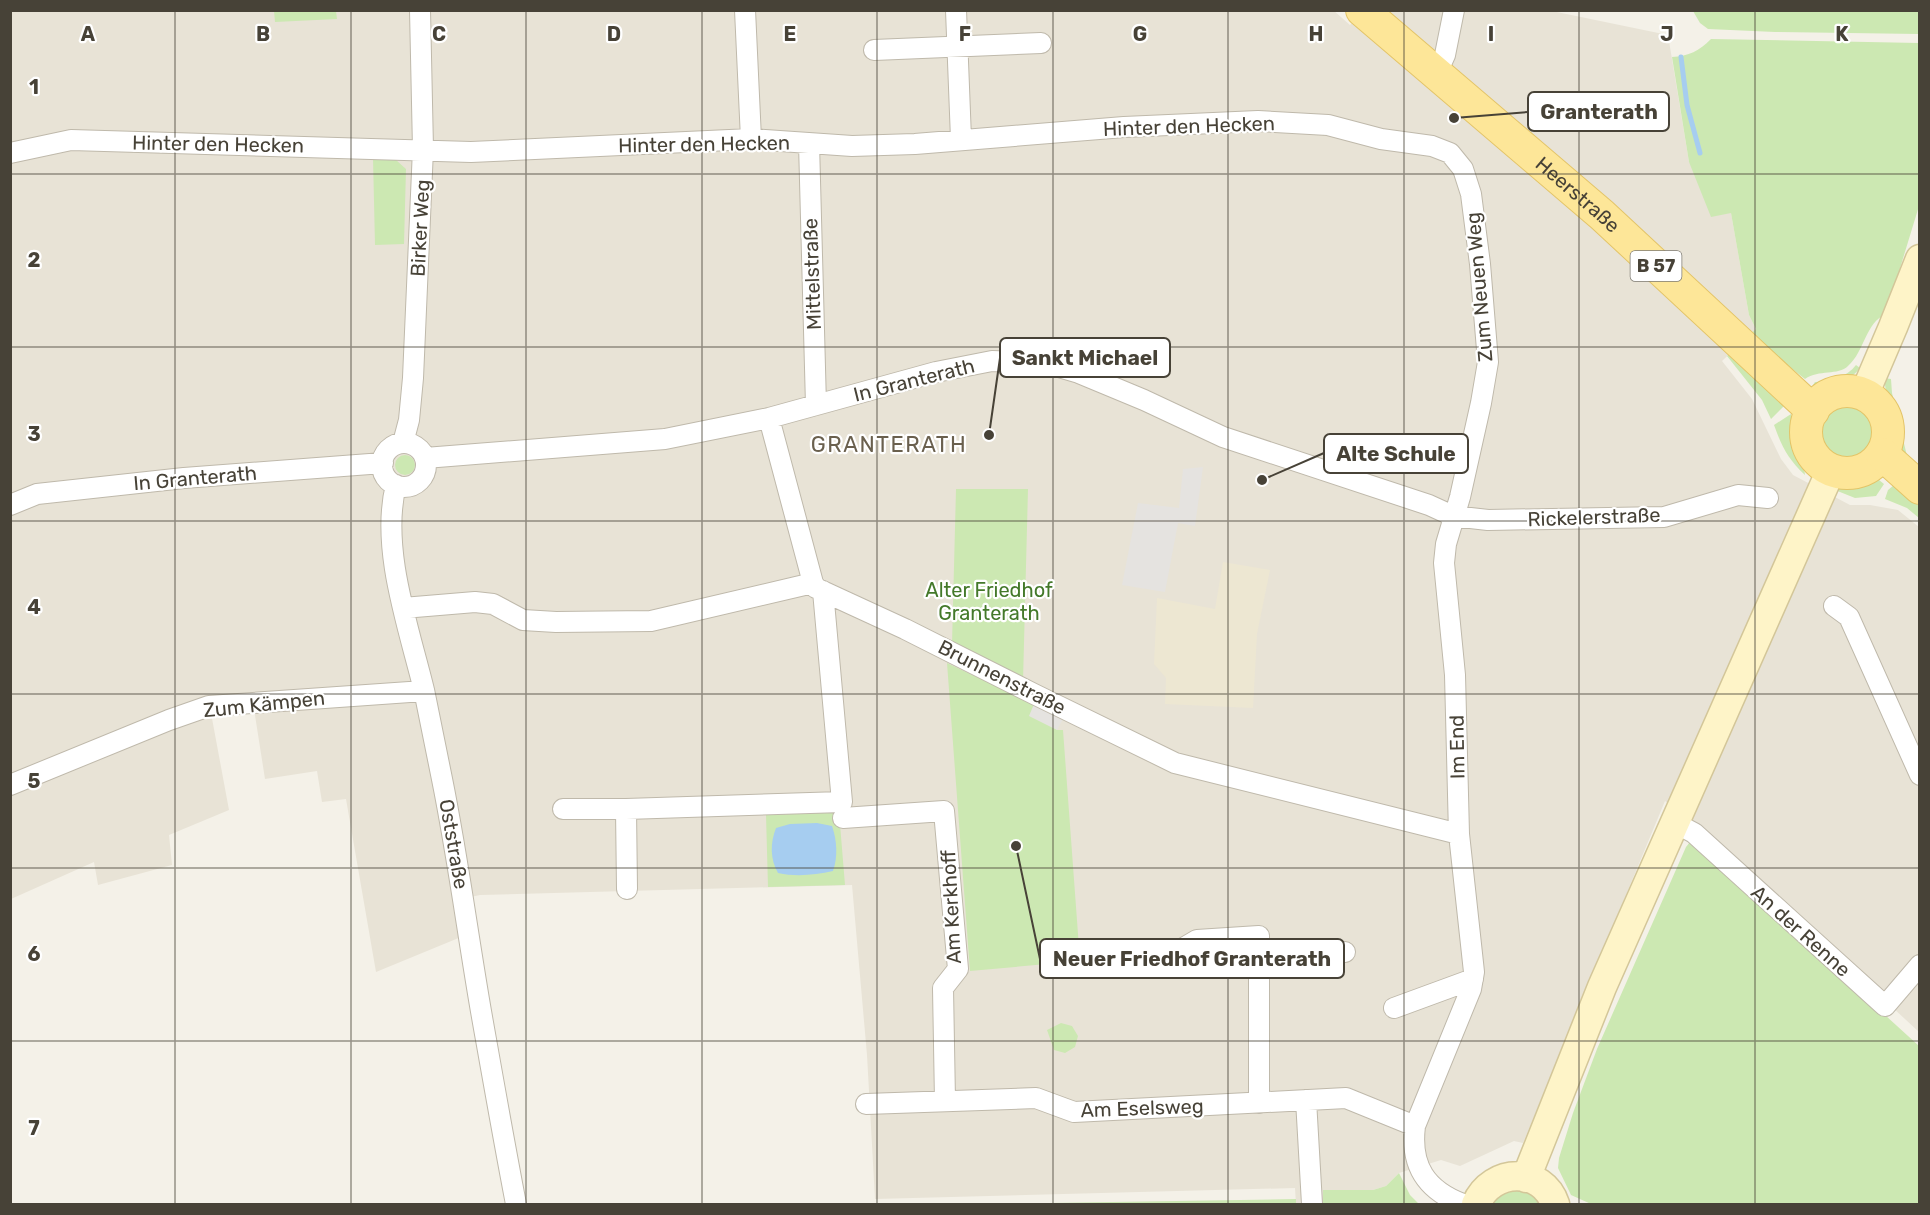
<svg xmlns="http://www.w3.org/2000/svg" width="1930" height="1215" font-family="Rubik,sans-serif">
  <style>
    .residential { fill: #e8e3d6 }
    .education { fill: #ede7d2 }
    .green { fill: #cce8b2 }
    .parking { fill: #e5e3e0 }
    .water { fill: #a6cdf0 }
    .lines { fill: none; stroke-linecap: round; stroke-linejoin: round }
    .stream { stroke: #a6cdf0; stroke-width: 5 }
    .street-casing { stroke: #bfb9ab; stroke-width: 22 }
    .secondary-casing { stroke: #d3c699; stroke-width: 31 }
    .primary-casing { stroke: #e3c468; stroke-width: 34 }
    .street { stroke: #fff; stroke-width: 20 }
    .secondary { stroke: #fef4c8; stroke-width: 28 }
    .primary { stroke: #fde698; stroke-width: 32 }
    .grid { fill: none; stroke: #474237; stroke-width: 1.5; stroke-opacity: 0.55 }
    .labels { text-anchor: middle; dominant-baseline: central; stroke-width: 4.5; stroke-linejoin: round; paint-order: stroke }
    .shield { fill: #fff; stroke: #7e7b73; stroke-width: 1.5 }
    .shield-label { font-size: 18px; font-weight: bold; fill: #474237 }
    .street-label { font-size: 20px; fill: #474237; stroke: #fff }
    .park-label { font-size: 20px; fill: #44792a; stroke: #fff }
    .quarter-label { font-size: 22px; letter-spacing: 1.5px; fill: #6a604e; stroke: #fff }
    .grid-label { font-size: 20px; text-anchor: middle; font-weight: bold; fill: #474237; stroke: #fff; stroke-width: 4.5; stroke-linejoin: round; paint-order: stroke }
    .leader { fill: none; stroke: #474237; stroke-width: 2 }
    .callout-dot { fill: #474237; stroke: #fff; stroke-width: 2 }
    .callout { fill: #fff; stroke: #474237; stroke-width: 2 }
    .callout-label { font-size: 21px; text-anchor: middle; font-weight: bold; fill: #474237 }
  </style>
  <rect width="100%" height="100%" fill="#f4f1e8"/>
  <path class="residential" d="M1333,10L1350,25L1361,11L1547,10L1668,35L1689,162L1731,213L1749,315L1756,329L1722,361L1752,399L1781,459L1793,475L1850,505H1870L1898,510L1919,527V1032L1691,821L1665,801L1523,1143L1514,1141L1460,1166L1441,1160L1399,1173L1386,1186L1373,1190H1324L1323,1204H1296L1295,1188L875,1199L867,1055L852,885L480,895L456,900L461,937L376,972L346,799L322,802L317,771L265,779L254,709L211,713L229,810L169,835L172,865L98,885L94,862L11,899L10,11Z"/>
  <path class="education" d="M1223,562L1270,570L1257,634L1253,708L1165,704L1166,678L1154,664L1157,598L1215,609Z"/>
  <path class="green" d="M274,11H336L337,19L275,22Z
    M1693,11H1919V34L1775,32L1708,29L1700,23Z
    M1711,39L1919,43V206L1886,314C1865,323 1865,351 1848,366C1838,376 1819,369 1805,379L1749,335L1756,329L1749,315L1731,213L1711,217L1689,162L1672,57C1689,56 1699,51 1711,39Z
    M373,158L396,160L406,169L404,244L375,245Z
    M1733,351L1786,404L1771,419L1762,400L1727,356Z
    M1856,365L1860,368C1849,382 1831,390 1813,385L1815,382C1830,382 1847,377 1856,365Z
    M1884,378L1891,379L1892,393L1907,456L1897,448L1894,417L1888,405Z
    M1817 432a31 31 0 1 1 62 0a31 31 0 1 1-62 0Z
    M1791,414L1796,444L1803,461L1805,475C1788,459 1782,447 1774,425Z
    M395 465a10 10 0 1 1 20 0a10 10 0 1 1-20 0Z
    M1869,479L1879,480L1884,484L1876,496L1855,498L1835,490L1845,483Z
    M1894,485L1919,506V518L1907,508L1885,499L1888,490Z
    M956,489H1028L1023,682L952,644Z
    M947,663L1034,704L1057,730H1063L1080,961L970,971Z
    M839,812L845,885L768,887L766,815Z
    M1690,842L1762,903L1919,1046V1204H1591L1571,1195L1558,1168L1559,1158L1573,1113L1597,1049L1686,847Z
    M1061,1023L1072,1026L1078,1036L1075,1047L1065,1053L1054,1050L1047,1030Z
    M1399,1173L1410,1195L1419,1204H1323V1190H1373L1386,1186Z
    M1522,1187L1545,1204H1487L1496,1193Z
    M1296,1199V1204H980Z"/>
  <path class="parking" d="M1203,467L1195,526L1178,523L1165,592L1122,585L1138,503L1179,508L1183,469Z
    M1034,704L1063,719L1057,730L1029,716Z"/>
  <path class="water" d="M817,823L832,826C837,840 838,857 833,871C815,875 796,877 778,873C770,859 770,843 776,828L790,824Z"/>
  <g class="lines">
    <path class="stream" d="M1681,57L1687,105L1700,153"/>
    <defs>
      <path id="street" d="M745,10L751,139
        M956,10L961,139
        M874,50L1041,43
        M1436,75L1445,55L1454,10
        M809,143L816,405
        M10,153L71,140L471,152L751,139L852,146L915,144L1124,127L1258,121L1328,125L1381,139L1432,146L1450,153L1463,169L1471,194L1480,264L1488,362L1481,403L1460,497L1446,544L1444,563L1455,675L1459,834L1474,972L1471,989L1415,1126C1410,1166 1426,1190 1463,1204
        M769,418L813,583
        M403,443L409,420L413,378L423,149L420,10
        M382 465a22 22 0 1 1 44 0a22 22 0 1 1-44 0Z
        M425,458L665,439L769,418L936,372L992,361L1045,363L1079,373L1144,400L1223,437L1429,505L1453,516L1488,520L1664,517L1738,495L1768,498
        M396,485C380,548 409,628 424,690C430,719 436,749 442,779C458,858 468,937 482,1017C493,1079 504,1142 516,1204
        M10,505L37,494L184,478L383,463
        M1834,606L1849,617L1920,775
        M403,608L475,602L493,604L523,620L556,622L651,621L813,583L816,588L905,629L1034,694L1175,763L1459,834
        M10,785L169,720L209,706L424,691
        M563,809H626L842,802L823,591
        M626,809L627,889
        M843,818L944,811L958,969L943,988L945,1101
        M1675,823L1694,833L1885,1006L1920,965
        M1259,955L1345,952
        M1087,963L1168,957L1197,940L1259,936V1103
        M1394,1008L1473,979
        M1306,1100L1312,1204
        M866,1104L1036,1098L1074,1112L1346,1098L1415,1126"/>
      <path id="secondary" d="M1864,395L1893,327L1920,259
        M1526,1178L1602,987L1831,470
        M1476,1204C1492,1167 1543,1167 1555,1204"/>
      <g id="primary">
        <path id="s1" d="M1362,10L1602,215L1813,411"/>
        <circle cx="1847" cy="432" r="41"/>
        <path d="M1882,454L1920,488"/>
      </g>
    </defs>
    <use href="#street" class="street-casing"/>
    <use href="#secondary" class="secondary-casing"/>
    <use href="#primary" class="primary-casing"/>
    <use href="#street" class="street"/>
    <use href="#secondary" class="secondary"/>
    <use href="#primary" class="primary"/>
  </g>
  <path class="grid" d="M175,10V1204M351,10V1204M526,10V1204M702,10V1204M877,10V1204M1053,10V1204M1228,10V1204M1404,10V1204M1579,10V1204M1755,10V1204M10,174H1920M10,347H1920M10,521H1920M10,694H1920M10,868H1920M10,1041H1920"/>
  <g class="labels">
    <rect class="shield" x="1630.5" y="251" width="51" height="30" rx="4.5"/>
    <g class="shield-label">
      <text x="1656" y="266">B 57</text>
    </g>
    <g class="street-label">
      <text transform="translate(1189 126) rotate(-2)">Hinter den Hecken</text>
      <text transform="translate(218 144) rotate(1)">Hinter den Hecken</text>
      <text transform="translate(704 144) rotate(-1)">Hinter den Hecken</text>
      <text stroke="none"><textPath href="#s1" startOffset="284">Heerstraße</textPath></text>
      <text transform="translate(420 228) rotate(-87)">Birker Weg</text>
      <text transform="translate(812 274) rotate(-92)">Mittelstraße</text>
      <text transform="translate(1479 287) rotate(-95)">Zum Neuen Weg</text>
      <text transform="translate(914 380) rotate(-14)">In Granterath</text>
      <text transform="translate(195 478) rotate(-5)">In Granterath</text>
      <text transform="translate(1594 517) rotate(-2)">Rickelerstraße</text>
      <text transform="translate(1002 677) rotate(27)">Brunnenstraße</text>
      <text transform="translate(264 704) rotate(-6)">Zum Kämpen</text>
      <text transform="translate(1457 747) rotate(-91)">Im End</text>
      <text transform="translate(454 844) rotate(80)">Oststraße</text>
      <text transform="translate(951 907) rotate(-93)">Am Kerkhoff</text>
      <text transform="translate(1801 931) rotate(42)">An der Renne</text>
      <text transform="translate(1142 1108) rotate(-2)">Am Eselsweg</text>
    </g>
    <g class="park-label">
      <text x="989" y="590">Alter Friedhof<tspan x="989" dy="23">Granterath</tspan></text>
    </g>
    <g class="quarter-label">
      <text x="889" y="444">GRANTERATH</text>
    </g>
  </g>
  <g class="grid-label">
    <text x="88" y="41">A</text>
    <text x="263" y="41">B</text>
    <text x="439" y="41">C</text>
    <text x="614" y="41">D</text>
    <text x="790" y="41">E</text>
    <text x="965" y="41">F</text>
    <text x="1140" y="41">G</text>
    <text x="1316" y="41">H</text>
    <text x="1491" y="41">I</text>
    <text x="1667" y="41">J</text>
    <text x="1842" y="41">K</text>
    <text x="34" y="94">1</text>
    <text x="34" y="267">2</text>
    <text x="34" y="441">3</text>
    <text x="34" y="614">4</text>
    <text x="34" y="788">5</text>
    <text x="34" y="961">6</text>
    <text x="34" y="1135">7</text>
  </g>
  <path class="leader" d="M1454 118L1528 112M989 435L1000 358M1262 480L1324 453M1016 846L1040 959"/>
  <g class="callout-dot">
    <circle cx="1454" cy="118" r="6"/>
    <circle cx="989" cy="435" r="6"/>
    <circle cx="1262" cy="480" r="6"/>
    <circle cx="1016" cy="846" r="6"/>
  </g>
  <g class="callout">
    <rect x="1528" y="92" width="141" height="39" rx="6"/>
    <rect x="1000" y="338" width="170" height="39" rx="6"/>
    <rect x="1324" y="434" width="144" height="39" rx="6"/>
    <rect x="1040" y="939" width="304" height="39" rx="6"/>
  </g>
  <g class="callout-label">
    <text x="1599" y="119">Granterath</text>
    <text x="1085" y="365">Sankt Michael</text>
    <text x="1396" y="461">Alte Schule</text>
    <text x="1192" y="966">Neuer Friedhof Granterath</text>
  </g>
  <rect width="1930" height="1215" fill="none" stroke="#474237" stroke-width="24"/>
</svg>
